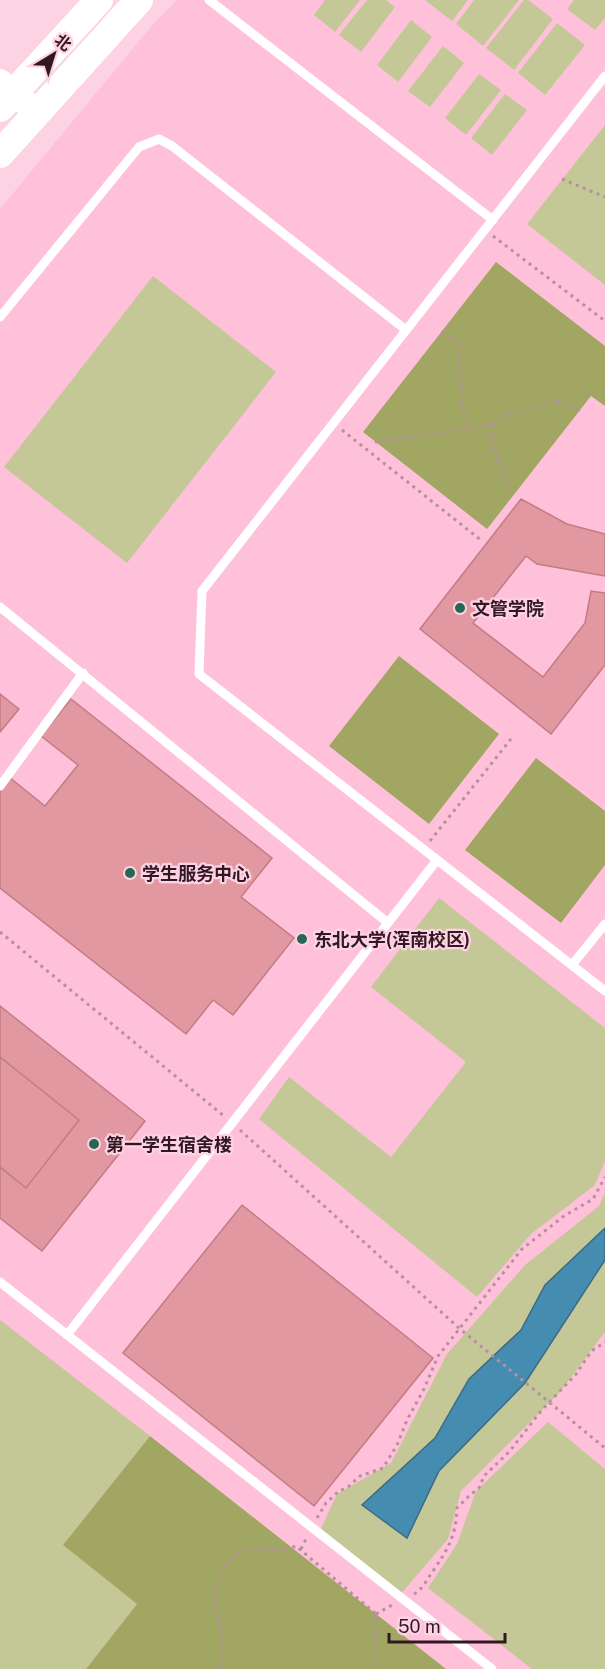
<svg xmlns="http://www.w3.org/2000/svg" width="605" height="1669" font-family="'Public Sans','Noto Sans SC',sans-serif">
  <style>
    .built { fill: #ffc0da }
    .green { fill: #c3c896 }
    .forest { fill: #a1a662 }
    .water { fill: #448db1; stroke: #3e6a86; stroke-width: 1.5 }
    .building { fill: #e298a0; stroke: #c27c84; stroke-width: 1.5 }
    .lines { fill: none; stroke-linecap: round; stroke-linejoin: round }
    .path { stroke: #b5909f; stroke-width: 3; stroke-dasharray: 3 4.5; stroke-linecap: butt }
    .lane { stroke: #fff; stroke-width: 9 }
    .secondary { stroke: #fff; stroke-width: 26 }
    .primary { stroke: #fff; stroke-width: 28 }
    .poi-dot { fill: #256654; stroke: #fdd2e3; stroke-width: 2 }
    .labels { text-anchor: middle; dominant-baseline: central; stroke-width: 4.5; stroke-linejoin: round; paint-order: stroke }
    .poi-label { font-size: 18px; font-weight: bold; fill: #311823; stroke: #fdd2e3; text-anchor: start }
  </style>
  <rect width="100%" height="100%" fill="#fdd2e3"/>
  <path class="built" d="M177,0H605V1669H0V209L154,23Z"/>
  <path class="green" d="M325,0H360L335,32L314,15Z
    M367,0H386L395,7L361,52L339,35Z
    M425,0H468L452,21Z
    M474,0H519L483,46L456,24Z
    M524,0H528L553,19L514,70L486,48Z
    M574,0H605V18L595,30L567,9Z
    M411,20L432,37L398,82L377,65Z
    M557,23L585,45L545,95L518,73Z
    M443,46L464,63L430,107L408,91Z
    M479,74L501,90L466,135L445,118Z
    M505,94L527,110L492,155L471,138Z
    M605,125V285L527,224Z
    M153,276L276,372L127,563L4,467Z
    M439,898L605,1028V1161L595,1185L531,1234L477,1297L259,1119L289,1077L391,1157L466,1062L371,987Z
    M605,1192V1332L560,1392L461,1491L448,1539L399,1596L319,1533L337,1494L391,1463L447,1354L525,1265L599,1206Z
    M0,1320L150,1436L63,1545L137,1604L86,1669H0Z
    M548,1422L605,1469V1669H532L428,1588L457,1544L476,1491Z"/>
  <path class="forest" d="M496,262L605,346V406L591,396L487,529L363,432Z
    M399,656L499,734L429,824L329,746Z
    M536,758L605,811V865L561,923L465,850Z
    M150,1436L446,1669H86L137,1604L63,1545Z"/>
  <path class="water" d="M605,1228V1260L525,1383L439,1471L407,1538L362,1505L435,1438L469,1379L521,1330L545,1285Z"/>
  <path class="building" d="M521,499L567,524L605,534V576L537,564L526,556L473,623L543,677L585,623L591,591L605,593V665L551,734L420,629Z
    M0,694L19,709L0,732Z
    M71,699L272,858L241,897L294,938L233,1015L213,1000L186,1034L0,888V789L9,777L45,806L78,765L41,736Z
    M0,1006L145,1121L42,1251L0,1218V1167L26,1188L79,1120L0,1057Z
    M0,1057L79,1120L26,1188L0,1167Z
    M242,1205L433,1358L314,1506L123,1353Z"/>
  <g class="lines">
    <path class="path" d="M562,179L605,197
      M493,236L605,321
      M442,331L454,341L459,349V372L462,406L468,428
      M491,425L492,443L513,496
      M342,430L482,541
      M375,442L491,425L508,414L556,401L580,410
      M430,841L511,739
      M0,932L224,1116
      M240,1130L460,1329L605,1448
      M317,1518L326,1503L339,1491L348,1487L360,1476L383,1468L397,1445L407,1420L424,1389L438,1356L522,1249L564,1216L593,1199L605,1177
      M301,1549L307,1537
      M414,1594C423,1589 427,1579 433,1571C448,1549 456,1536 457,1508L470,1495L479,1488L484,1476L509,1452L541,1411L578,1372C579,1369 590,1353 592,1351C596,1347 601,1346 605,1342
      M376,1614L392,1605
      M219,1669C234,1641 201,1602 225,1567C230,1560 234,1554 242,1551C253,1545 266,1550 278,1550C284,1551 290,1548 296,1546L376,1614C373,1633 379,1651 376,1669"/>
    <path class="lane" d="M209,0L493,220
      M605,76L202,591L199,674L605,991
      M0,317L139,147L159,139L172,146L406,330
      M0,607L388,923
      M0,786L83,673
      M572,965L605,924
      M0,1282L492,1669
      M67,1335L437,860"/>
    <path class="secondary" d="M0,82L37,112"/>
    <path class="primary" d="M0,108L99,0
      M0,154L139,0"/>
  </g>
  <g class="poi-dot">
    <circle cx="460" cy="608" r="6"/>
    <circle cx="130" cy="873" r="6"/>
    <circle cx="302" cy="939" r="6"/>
    <circle cx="94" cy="1144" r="6"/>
  </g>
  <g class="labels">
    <g class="poi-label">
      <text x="472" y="608">文管学院</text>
      <text x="142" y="873">学生服务中心</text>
      <text x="314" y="939">东北大学(浑南校区)</text>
      <text x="106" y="1144">第一学生宿舍楼</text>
    </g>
  </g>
  <g transform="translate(54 54) rotate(38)" stroke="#fdd2e3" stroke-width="4.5" paint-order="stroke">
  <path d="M0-4.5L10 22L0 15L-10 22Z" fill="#311823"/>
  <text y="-9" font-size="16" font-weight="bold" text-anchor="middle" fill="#311823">北</text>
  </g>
  <path d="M389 1633v9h116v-9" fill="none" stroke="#311823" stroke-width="3"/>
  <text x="398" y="1633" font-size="18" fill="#311823" stroke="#fdd2e3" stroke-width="4.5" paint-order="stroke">50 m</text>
</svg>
